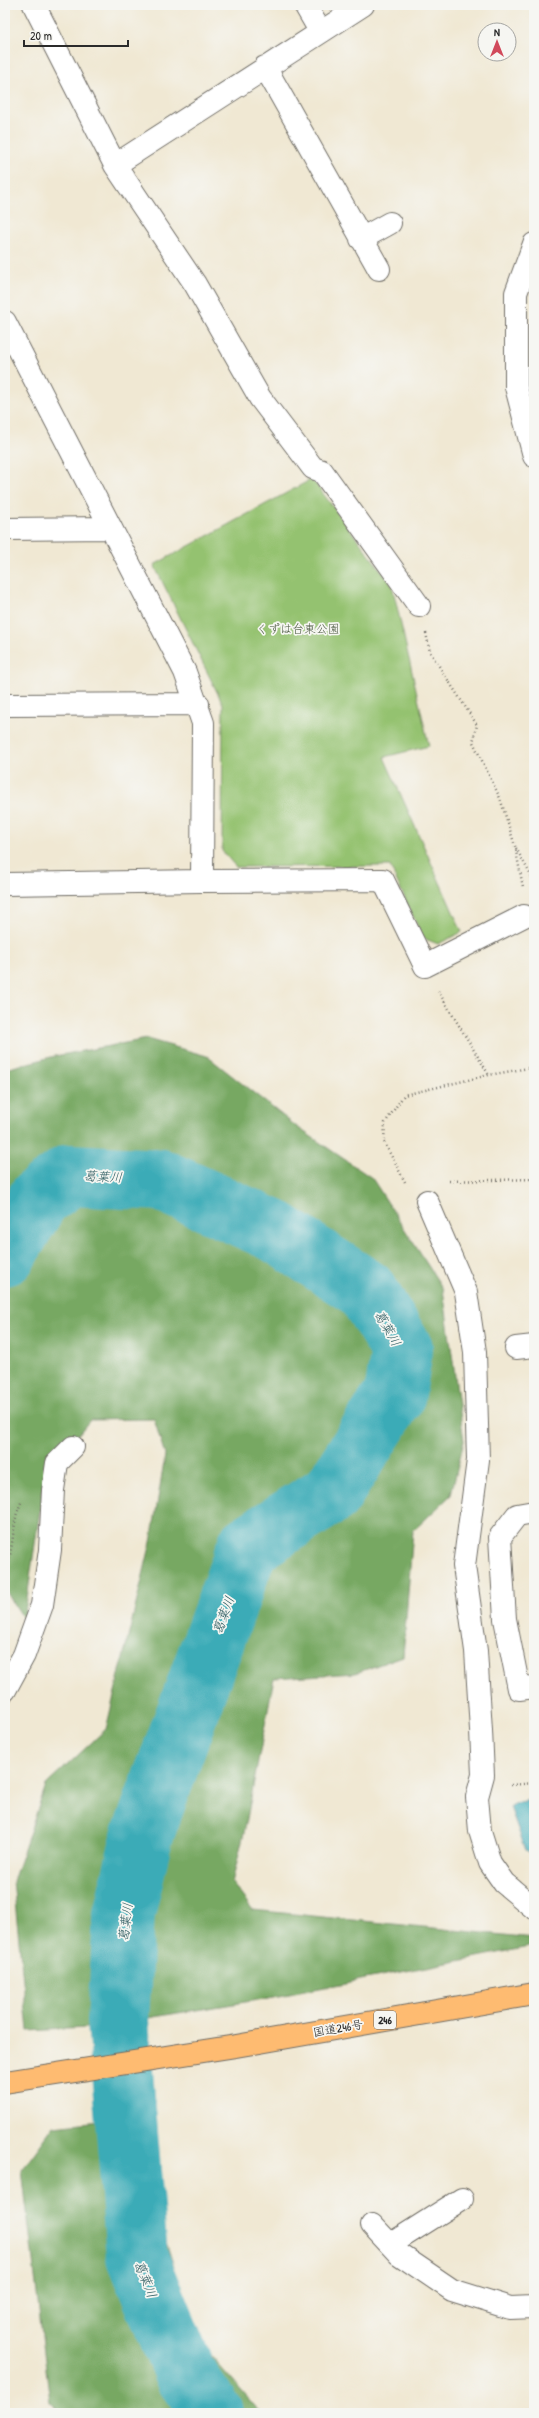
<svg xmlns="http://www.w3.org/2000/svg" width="539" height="2418" font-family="'Patrick Hand','Klee One',sans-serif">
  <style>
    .green { fill: #94c270; stroke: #60764e }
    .forest { fill: #77a862; stroke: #516a46 }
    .water { fill: #3aabb7; stroke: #326b71 }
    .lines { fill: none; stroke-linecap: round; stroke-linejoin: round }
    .river { stroke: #3aabb7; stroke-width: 62 }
    .minor-casing { stroke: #706d66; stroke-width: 24 }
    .highway-casing { stroke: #706d66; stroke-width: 24 }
    .path { stroke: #706d66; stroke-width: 2.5; stroke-dasharray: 1 3; stroke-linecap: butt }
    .minor { stroke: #fff; stroke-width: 22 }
    .highway { stroke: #febb71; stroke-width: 22 }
    .labels { text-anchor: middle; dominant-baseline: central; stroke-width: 3.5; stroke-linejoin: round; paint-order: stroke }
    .shield { fill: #f6f6f2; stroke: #686867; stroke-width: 1 }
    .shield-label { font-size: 11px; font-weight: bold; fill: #2b2b2b }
    .park-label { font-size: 12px; fill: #4a5840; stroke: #f6f6f2 }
    .street-label { font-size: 12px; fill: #2b2b2b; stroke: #f6f6f2 }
    .water-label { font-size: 13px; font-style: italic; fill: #315e63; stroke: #f6f6f2 }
  </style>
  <rect width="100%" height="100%" fill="#f6f6f2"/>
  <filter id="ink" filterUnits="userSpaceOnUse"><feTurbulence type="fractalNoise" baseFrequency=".025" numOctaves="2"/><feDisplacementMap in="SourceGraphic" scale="8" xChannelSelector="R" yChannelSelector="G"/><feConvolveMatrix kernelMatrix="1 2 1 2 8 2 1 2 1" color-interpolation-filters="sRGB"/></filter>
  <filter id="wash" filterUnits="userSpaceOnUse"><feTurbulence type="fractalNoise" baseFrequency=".012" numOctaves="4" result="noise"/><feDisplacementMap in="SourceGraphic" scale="16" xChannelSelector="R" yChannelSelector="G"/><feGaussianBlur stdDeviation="0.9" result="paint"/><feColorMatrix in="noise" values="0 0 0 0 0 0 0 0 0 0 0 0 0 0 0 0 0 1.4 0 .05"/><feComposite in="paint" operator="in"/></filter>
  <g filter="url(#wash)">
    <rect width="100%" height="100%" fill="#f0e8d3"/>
    <path class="green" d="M312,479L392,585L429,746L384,757L462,932L438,944L423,938L390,866L236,867L222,851L223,704L154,565Z"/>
    <path class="forest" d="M147,1039L207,1056L297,1127L372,1178L443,1289L464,1441L451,1495L413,1531L403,1656L356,1673L274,1678L246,1824L232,1883L253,1910L534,1938V1946L264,1999L86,2028L28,2031L13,1881L46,1785L106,1729L151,1542L165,1455L154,1419L90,1420L45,1476L24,1619L5,1590V1069L55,1056Z
      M118,2119L135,2146L189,2313L209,2354L261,2413H61L50,2402L22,2170L54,2126Z"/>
    <path class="water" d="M534,1799V1856L526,1851L510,1807L515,1803Z"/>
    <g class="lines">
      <path class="river" d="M5,1255L39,1198L70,1175L161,1180L275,1231L366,1290L402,1349L395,1394L332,1493L248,1546L142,1837L124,1914L118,2021L137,2257L185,2374L212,2413"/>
    </g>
  </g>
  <g filter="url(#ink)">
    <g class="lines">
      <defs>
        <path id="minor" d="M34,5L115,165L195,284L260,398L313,468L322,471L419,606
          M305,5L320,31
          M265,67L379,269
          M115,165L363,5
          M361,239L390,223
          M534,244L516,293V387L534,456
          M5,322L185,672L203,723L202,881L5,884
          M5,529L111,528
          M5,705L198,704
          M202,881L383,880L425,966L524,916
          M427,1201L466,1292L475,1352L478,1460L464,1566L476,1651L481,1730L483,1775L477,1797L480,1831L490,1863L504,1883L534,1908
          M516,1348L534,1346
          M534,1512L517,1515L500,1537L505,1619L519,1689L534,1687
          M5,1690L24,1655L42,1605L50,1550L53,1490L57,1463L73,1447
          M372,2225L399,2254L452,2290L510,2308L534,2307
          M391,2244L462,2199"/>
        <path id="highway" d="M5,2082L236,2046L534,1994"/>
      </defs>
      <use href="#minor" class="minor-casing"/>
      <use href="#highway" class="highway-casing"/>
      <path class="path" d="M426,633L430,652L477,725L473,742L500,798L515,846L523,887
        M516,848L534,881
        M438,991L489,1075
        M449,1181L534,1179
        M405,1182L384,1142L385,1123L404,1095L489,1075L534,1067
        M5,1590L16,1516L22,1500
        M511,1785L534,1783"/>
      <use href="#minor" class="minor"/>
      <use href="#highway" class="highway"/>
    </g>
  </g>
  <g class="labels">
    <rect class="shield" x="374" y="2011" width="22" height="18" rx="3"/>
    <g class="shield-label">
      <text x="385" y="2020">246</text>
    </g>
    <g class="park-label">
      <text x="298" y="628">くずは台東公園</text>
    </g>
    <g class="street-label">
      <text transform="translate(338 2028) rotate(-10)">国道246号</text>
    </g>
    <g class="water-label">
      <text transform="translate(103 1176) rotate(3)">葛葉川</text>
      <text transform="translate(388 1328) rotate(60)">葛葉川</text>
      <text transform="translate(223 1615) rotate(-70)">葛葉川</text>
      <text transform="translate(125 1922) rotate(-83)">葛葉川</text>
      <text transform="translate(146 2279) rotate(68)">葛葉川</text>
    </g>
  </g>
  <rect width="539" height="2418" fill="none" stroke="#f6f6f2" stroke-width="20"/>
  <g transform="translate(497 42)"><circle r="19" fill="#f6f6f2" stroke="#a5a5a2"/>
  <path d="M0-3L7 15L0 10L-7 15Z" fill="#d1495b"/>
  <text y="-6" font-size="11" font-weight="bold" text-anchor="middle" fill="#2b2b2b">N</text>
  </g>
  <path d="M24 40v6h104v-6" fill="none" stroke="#2b2b2b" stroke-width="2"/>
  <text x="30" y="40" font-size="12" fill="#2b2b2b" stroke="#f6f6f2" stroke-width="3" paint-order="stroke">20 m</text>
</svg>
